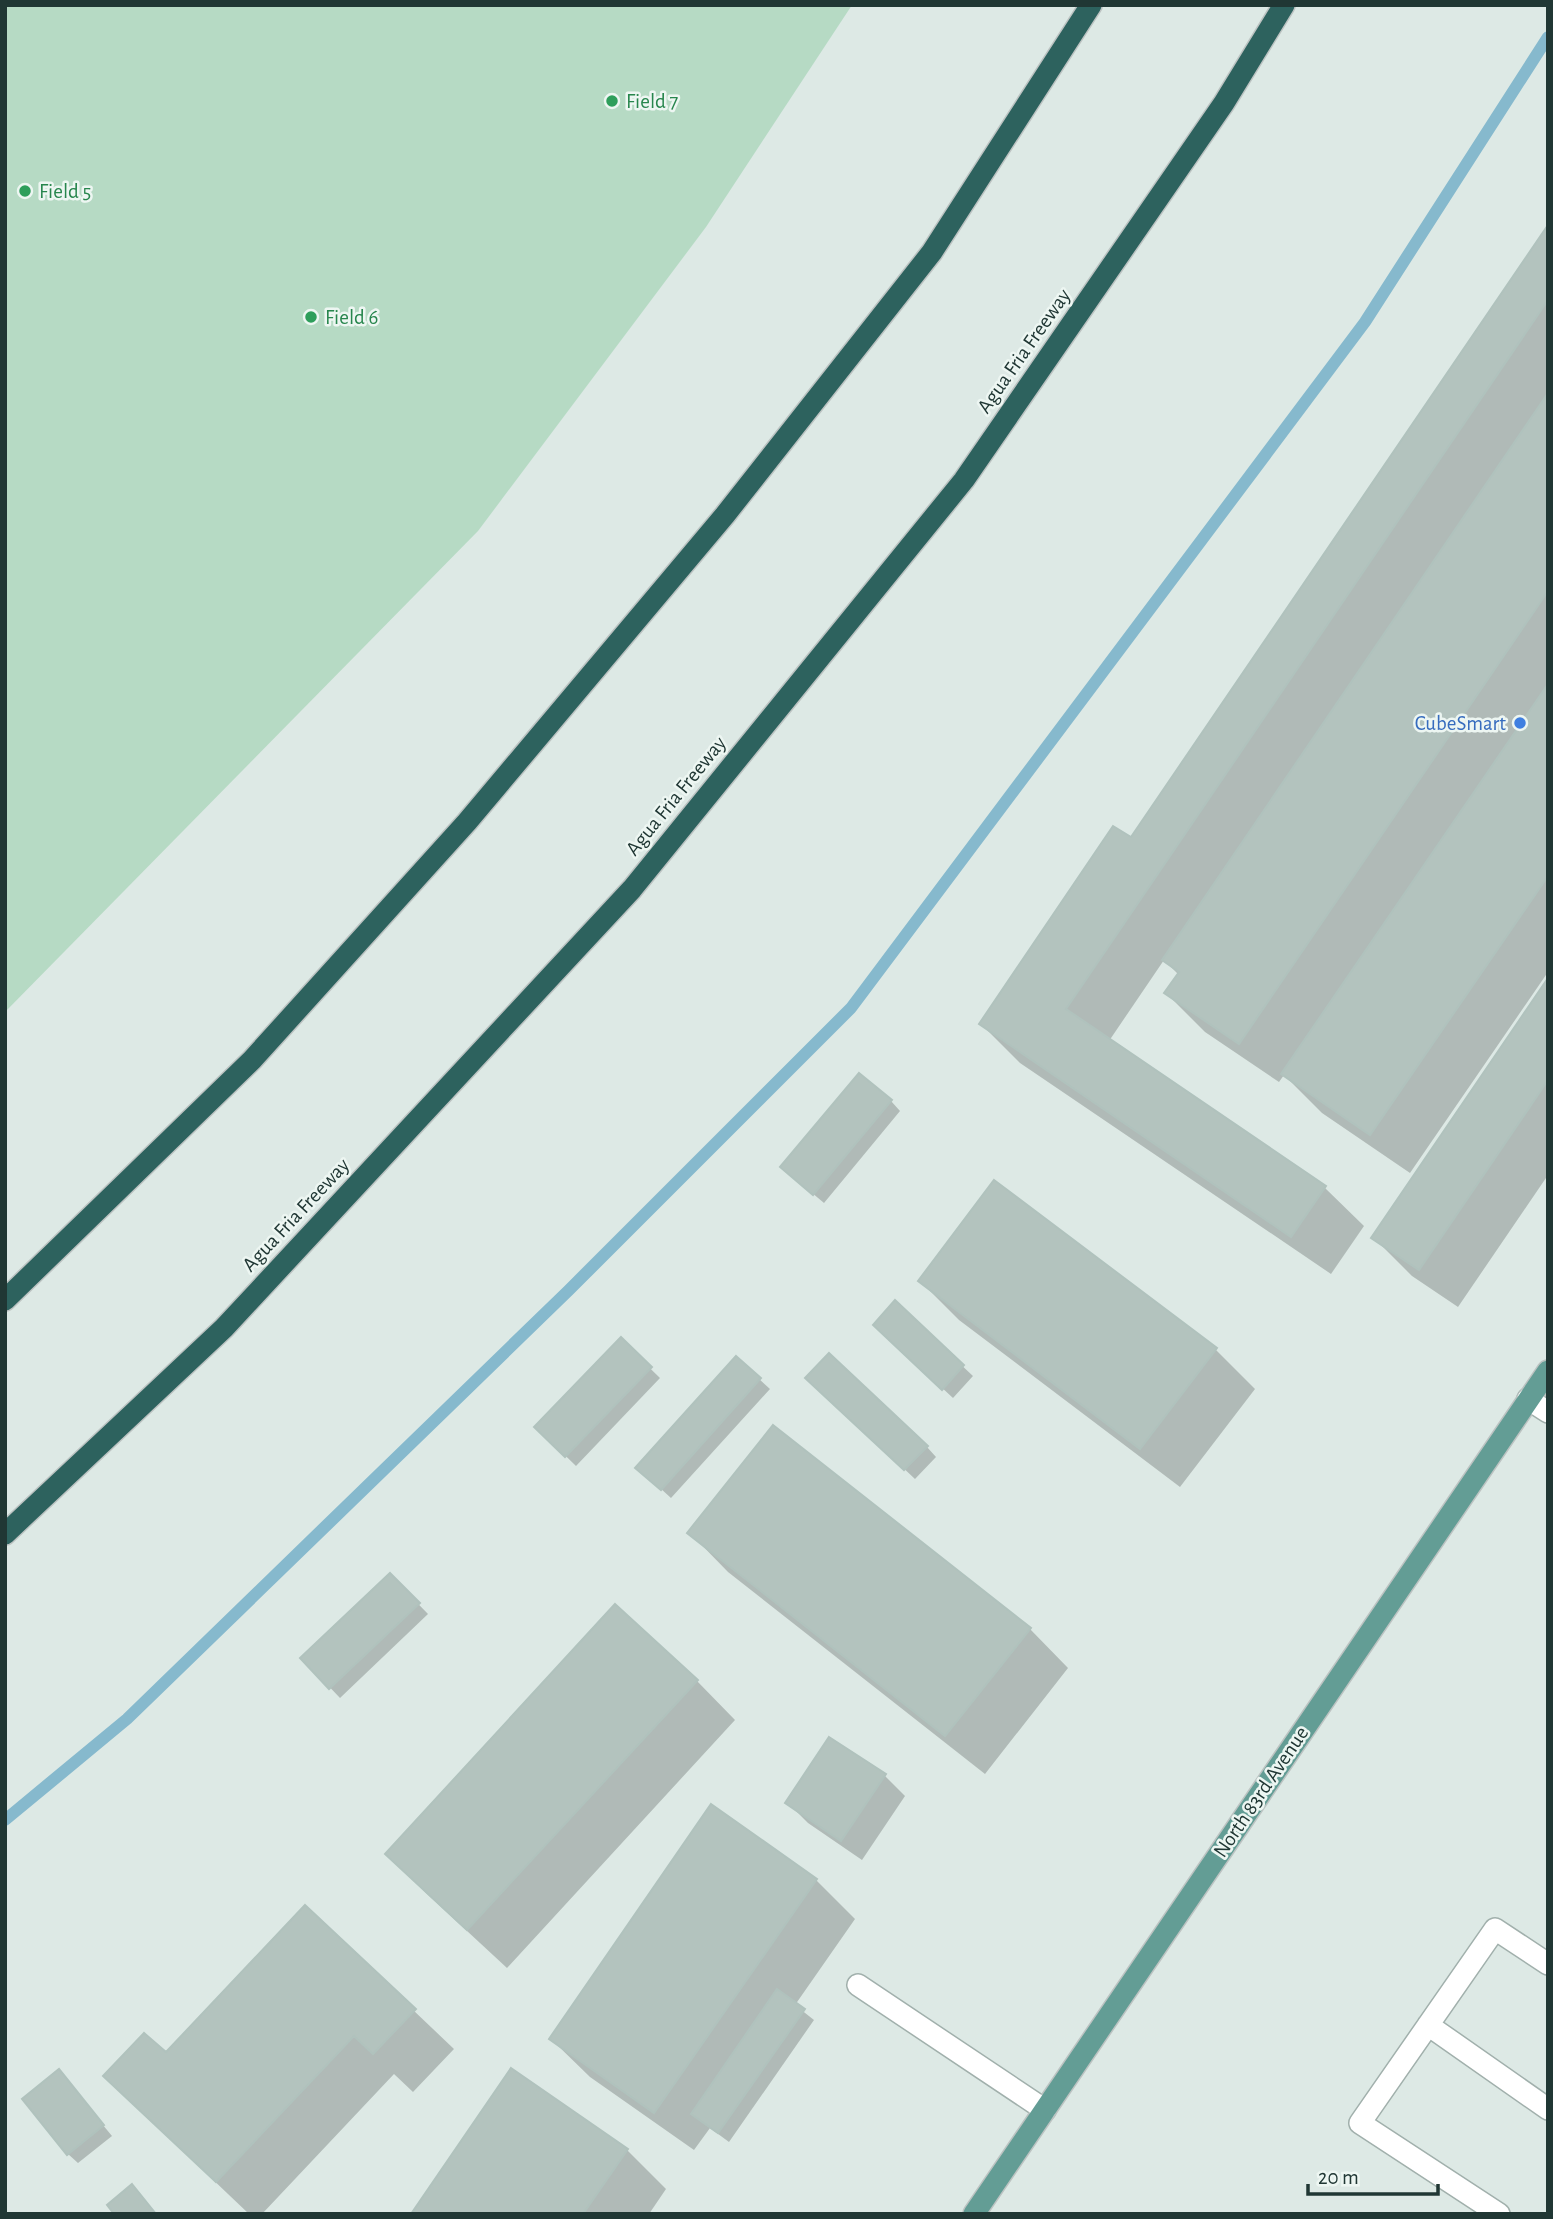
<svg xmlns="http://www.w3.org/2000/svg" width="1553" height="2219" font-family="'Alegreya Sans',sans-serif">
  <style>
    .green { fill: #b6dac4 }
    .shadow { fill: #0003 }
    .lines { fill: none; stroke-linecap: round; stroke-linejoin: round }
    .stream { stroke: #86b9cd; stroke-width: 12 }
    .building { fill: #b3c3be; stroke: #b0c2bd; stroke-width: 2 }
    .minor-casing { stroke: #a1b0ac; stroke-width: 24 }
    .major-casing { stroke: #bcc3c2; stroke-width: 24 }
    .highway-casing { stroke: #bcc3c2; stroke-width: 24 }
    .minor { stroke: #fff; stroke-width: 21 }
    .major { stroke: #639d95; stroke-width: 21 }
    .highway { stroke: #2d625e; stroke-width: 21 }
    .leisure-dot { fill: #2e9e5b; stroke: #edf6f2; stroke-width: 2.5 }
    .shop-dot { fill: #3f7fe0; stroke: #edf6f2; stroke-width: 2.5 }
    .labels { text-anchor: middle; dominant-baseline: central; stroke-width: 5; stroke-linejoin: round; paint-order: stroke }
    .leisure-label { font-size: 21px; fill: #27864d; stroke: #edf6f2; text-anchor: start }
    .street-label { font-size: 21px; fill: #203734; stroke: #edf6f2 }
    .shop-label { font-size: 21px; fill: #366cbe; stroke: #edf6f2; text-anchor: end }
  </style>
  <rect width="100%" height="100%" fill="#dde9e5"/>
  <path class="green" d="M5,5H852L706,227L478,531L5,1012Z"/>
  <path class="shadow" d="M1548,228V972L1410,1173L1322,1113L1284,1075L1279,1082L1205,1032L1166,993L1179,975L1164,960L1109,1041L1325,1188L1364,1226L1331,1274L1020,1063L981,1024L1131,840Z
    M1548,981V1175L1458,1307L1412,1276L1373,1237Z
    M891,1101L900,1111L824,1203L792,1176Z
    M995,1182L1216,1350L1255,1389L1180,1487L959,1320L920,1281Z
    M895,1303L973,1376L953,1398L885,1335Z
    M621,1340L660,1378L576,1466L536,1427Z
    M736,1358L770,1389L671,1498L648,1477Z
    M817,1387L927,1447L936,1457L915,1479Z
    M690,1533L1030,1629L1068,1668L985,1774L728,1572Z
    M390,1575L428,1614L340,1698L302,1658Z
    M697,1681L735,1720L507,1968L426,1893L387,1854Z
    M885,1776L905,1796L862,1860L808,1823L788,1803Z
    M712,1807L816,1880L855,1919L795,2005L814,2020L729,2142L710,2128L694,2150L590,2077L551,2039Z
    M306,1908L454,2049L413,2092L394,2074L262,2214H249L145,2115L166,2055Z
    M59,2072L112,2136L78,2163L68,2154Z
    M627,2150L666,2189L649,2214H413Z"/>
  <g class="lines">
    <path class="stream" d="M5,1820L127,1719L568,1291L851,1008L1365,322L1548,37"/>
  </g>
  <path class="building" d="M1548,225V300L1066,1009L1326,1186L1291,1237L979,1024L1113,826L1131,837Z
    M1548,393V591L1239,1044L1164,993L1179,972L1162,960Z
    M1548,684V876L1370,1135L1281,1074Z
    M1548,978V1080L1419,1270L1371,1238Z
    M859,1073L892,1100L813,1195L780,1167Z
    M994,1180L1217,1348L1140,1449L918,1281Z
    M895,1300L964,1365L942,1390L873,1325Z
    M621,1337L652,1367L565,1457L534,1427Z
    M829,1353L928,1446L904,1470L805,1378Z
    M736,1356L761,1378L661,1490L635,1468Z
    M773,1425L1031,1628L945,1736L687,1533Z
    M390,1573L420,1603L329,1689L300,1658Z
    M615,1604L698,1680L467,1930L385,1854Z
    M829,1737L886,1774L841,1841L785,1803Z
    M711,1804L817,1879L654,2113L549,2039Z
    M305,1905L416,2009L373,2054L354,2036L216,2182L103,2076L144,2033L166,2052Z
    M777,1989L805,2009L718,2133L691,2114Z
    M511,2068L628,2149L583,2214H411Z
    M59,2069L104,2125L67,2155L22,2099Z
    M132,2184L156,2214H114L107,2205Z"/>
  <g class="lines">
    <defs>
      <path id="minor" d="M1528,1399L1548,1412
        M858,1985L1045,2110
        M1428,2025L1548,2109
        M1499,2214L1360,2123L1495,1929L1548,1964"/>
      <path id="major" d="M974,2214L1548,1371"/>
      <path id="highway" d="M5,1300L252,1060L467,822L725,515L932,252L1091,5
        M5,1534L224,1328L632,889L964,480L1224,103L1284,5"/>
    </defs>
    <use href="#minor" class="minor-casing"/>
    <use href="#major" class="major-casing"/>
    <use href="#highway" class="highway-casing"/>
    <use href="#minor" class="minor"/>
    <use href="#major" class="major"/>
    <use href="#highway" class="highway"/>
  </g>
  <g class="leisure-dot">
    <circle cx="612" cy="101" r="7"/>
    <circle cx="25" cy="191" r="7"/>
    <circle cx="311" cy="317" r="7"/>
  </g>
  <circle class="shop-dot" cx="1520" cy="723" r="7"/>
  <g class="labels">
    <g class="leisure-label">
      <text x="626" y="101">Field 7</text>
      <text x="39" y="191">Field 5</text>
      <text x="325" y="317">Field 6</text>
    </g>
    <g class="street-label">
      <text transform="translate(1024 351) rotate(-55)">Agua Fria Freeway</text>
      <text transform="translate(676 796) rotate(-51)">Agua Fria Freeway</text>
      <text transform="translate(296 1215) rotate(-47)">Agua Fria Freeway</text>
      <text transform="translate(1261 1792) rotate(-56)">North 83rd Avenue</text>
    </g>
    <g class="shop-label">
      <text x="1506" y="723">CubeSmart</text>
    </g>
  </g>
  <rect width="1553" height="2219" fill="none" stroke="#203734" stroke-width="14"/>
  <path d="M1308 2184v10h130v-10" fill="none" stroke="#203734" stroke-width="3.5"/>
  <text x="1318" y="2184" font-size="21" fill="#203734" stroke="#edf6f2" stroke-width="5" paint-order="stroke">20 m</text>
</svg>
